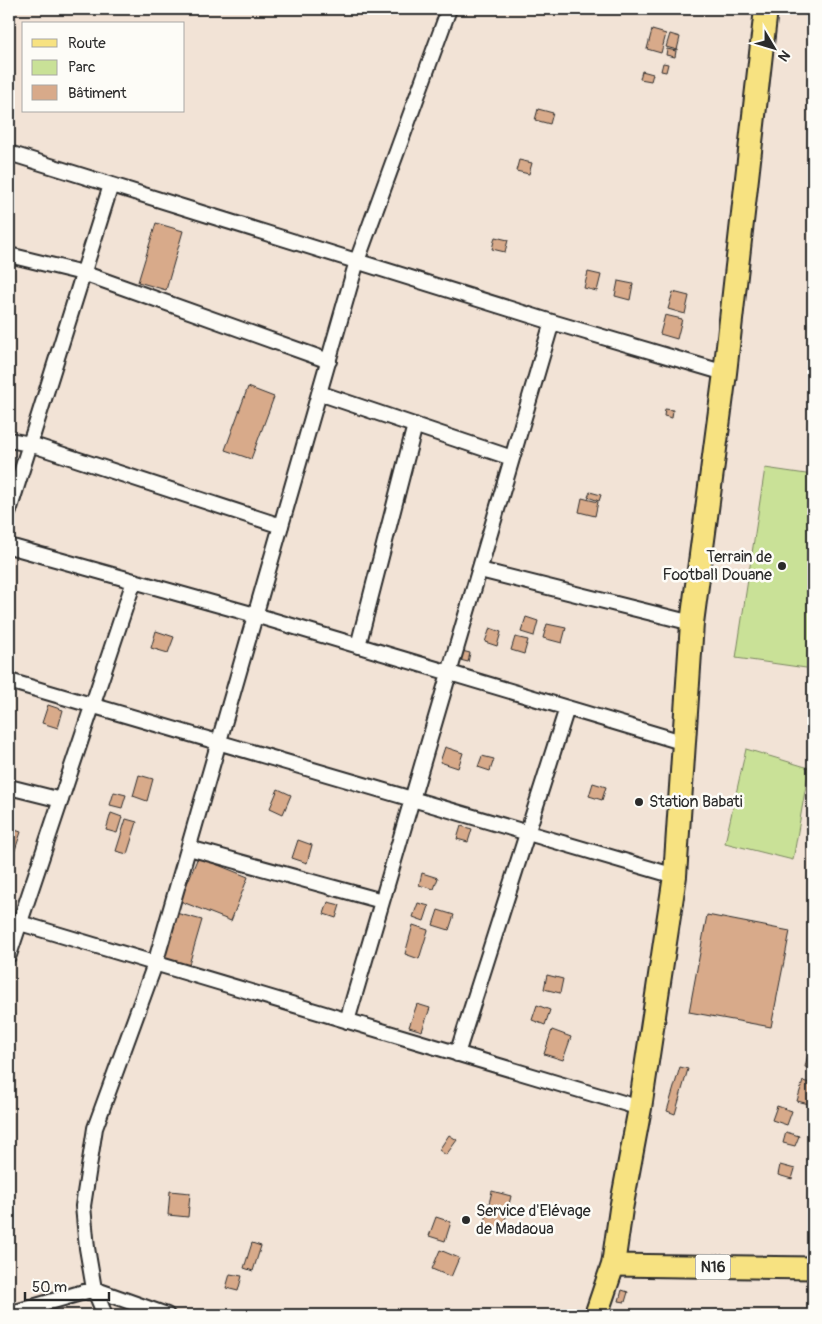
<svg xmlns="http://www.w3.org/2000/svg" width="822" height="1324" font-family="Pangolin,sans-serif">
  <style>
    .green { fill: #c9e197; stroke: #7a8661 }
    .building { fill: #d8aa8a; stroke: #2b2b2b }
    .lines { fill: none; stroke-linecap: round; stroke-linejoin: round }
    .minor-casing { stroke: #2b2b2b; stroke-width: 18 }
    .primary-casing { stroke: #2b2b2b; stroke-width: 25 }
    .trunk-casing { stroke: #2b2b2b; stroke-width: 26 }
    .minor { stroke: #fdfcf7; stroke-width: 14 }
    .primary { stroke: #f7e281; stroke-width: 21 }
    .trunk { stroke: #f7e281; stroke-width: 22 }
    .poi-dot { fill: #2b2b2b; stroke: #fdfcf7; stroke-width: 2 }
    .labels { text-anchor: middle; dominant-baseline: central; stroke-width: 5; stroke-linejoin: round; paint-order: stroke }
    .shield { fill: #fdfcf7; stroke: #6a6a68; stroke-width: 1 }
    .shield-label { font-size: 15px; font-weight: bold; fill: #2b2b2b }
    .poi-label { font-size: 16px; fill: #2b2b2b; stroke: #fdfcf7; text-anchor: start }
  </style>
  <rect width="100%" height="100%" fill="#f2e3d6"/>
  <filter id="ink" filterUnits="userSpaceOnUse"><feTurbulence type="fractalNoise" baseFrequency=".02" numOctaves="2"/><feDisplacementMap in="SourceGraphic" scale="10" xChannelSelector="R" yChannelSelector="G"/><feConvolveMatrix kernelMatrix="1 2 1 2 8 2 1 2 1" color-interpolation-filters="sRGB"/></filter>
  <g filter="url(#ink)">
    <path class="green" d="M765,468L813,475V669L736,658Z
      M746,749L809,768L793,860L725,843Z"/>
    <path class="building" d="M652,30L666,34L661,53L647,49Z
      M670,34L680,37L677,50L666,47Z
      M667,49L676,51L675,57L666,55Z
      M663,63L668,64L666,72L661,71Z
      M642,71L653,74L651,81L640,79Z
      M538,109L553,113L550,124L535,120Z
      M519,160L532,163L529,174L516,171Z
      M156,223L183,231L166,290L138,282Z
      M495,237L508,240L505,252L492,249Z
      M588,272L601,275L597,291L584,288Z
      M618,281L633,284L630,300L615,296Z
      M673,292L689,296L685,314L668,309Z
      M665,315L682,319L677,339L660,334Z
      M248,387L274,397L251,459L225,450Z
      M665,409L673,410L672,418L664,416Z
      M590,492L601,495L599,501L588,497Z
      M582,498L598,502L595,516L579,512Z
      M526,617L538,621L534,636L521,632Z
      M547,624L566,628L562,643L543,638Z
      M490,628L501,632L497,646L485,642Z
      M156,631L174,637L168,653L151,648Z
      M515,637L528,640L524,654L511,650Z
      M462,651L470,653L468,662L460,660Z
      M48,705L63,710L58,728L42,723Z
      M445,747L463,753L458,768L440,762Z
      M482,756L494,759L490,771L478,767Z
      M139,775L153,779L147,801L133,796Z
      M593,783L606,787L602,800L589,796Z
      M278,789L291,795L283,814L270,808Z
      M114,792L126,795L122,808L110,805Z
      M111,813L122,817L117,833L106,830Z
      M126,819L137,822L127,854L116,851Z
      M461,826L472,829L468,842L457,839Z
      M9,828L21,832L14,853L9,851Z
      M298,840L312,845L307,863L292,858Z
      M198,857L248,877L231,921L180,901Z
      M422,873L438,878L434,889L419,885Z
      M328,902L340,905L336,918L324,914Z
      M418,903L429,906L424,921L413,917Z
      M438,910L454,915L449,930L433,925Z
      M176,913L202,920L188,968L162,960Z
      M707,915L790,931L771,1027L689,1012Z
      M413,925L428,930L419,959L405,954Z
      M547,975L563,979L560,993L544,989Z
      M417,1004L430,1008L422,1031L409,1027Z
      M537,1005L550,1010L545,1025L532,1020Z
      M552,1030L571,1037L563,1060L544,1054Z
      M813,1032V1069L805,1067Z
      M680,1067L688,1069L675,1114L667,1111Z
      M803,1081L813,1084V1105L797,1101Z
      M777,1106L792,1111L787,1125L772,1120Z
      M786,1132L799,1136L795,1146L783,1143Z
      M449,1135L457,1140L446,1155L439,1150Z
      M780,1165L795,1169L792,1179L778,1175Z
      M170,1191L190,1193L188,1217L168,1215Z
      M492,1191L511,1196L503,1229L484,1225Z
      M436,1217L451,1222L445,1241L429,1236Z
      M252,1243L261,1246L253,1271L244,1268Z
      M440,1250L459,1258L451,1277L432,1269Z
      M230,1274L242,1276L238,1291L226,1288Z
      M622,1290L628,1292L625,1302L619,1301Z"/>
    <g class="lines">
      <defs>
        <path id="minor" d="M9,153L552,322L725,373
          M9,255L83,273L329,361
          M319,393L512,458
          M9,440L30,444L281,526
          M9,511L111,185
          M9,546L255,615L685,743
          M480,570L692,623
          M358,646L415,425
          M9,681L675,876
          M9,787L61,800
          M189,848L382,901
          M9,923H20L640,1108
          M9,955L134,581
          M347,1021L552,322
          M457,1054L567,708
          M9,1314L94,1289L167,1315
          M105,1315L94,1289L87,1248L83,1206L95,1128L155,964L357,261L449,9"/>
        <path id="primary" d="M613,1265L813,1268"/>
        <path id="trunk" d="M596,1315L613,1265L621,1209L640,1108L675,876L692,623L725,373L766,9"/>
      </defs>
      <use href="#minor" class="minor-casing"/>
      <use href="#primary" class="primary-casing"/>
      <use href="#trunk" class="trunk-casing"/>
      <use href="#minor" class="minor"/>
      <use href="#primary" class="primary"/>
      <use href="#trunk" class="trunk"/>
    </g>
  </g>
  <g class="poi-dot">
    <circle cx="782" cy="566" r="5"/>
    <circle cx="639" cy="802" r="5"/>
    <circle cx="466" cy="1220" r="5"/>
  </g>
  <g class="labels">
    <rect class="shield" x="695.5" y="1254.5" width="35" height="25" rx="4"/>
    <g class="shield-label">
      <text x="713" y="1267">N16</text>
    </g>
    <g class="poi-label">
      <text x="772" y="557" text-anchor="end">Terrain de<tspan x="772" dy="18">Football Douane</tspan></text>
      <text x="649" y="802">Station Babati</text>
      <text x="476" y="1211">Service d'Elévage<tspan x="476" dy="18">de Madaoua</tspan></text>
    </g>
  </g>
  <rect width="822" height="1324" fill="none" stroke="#fdfcf7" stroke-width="30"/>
  <rect x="15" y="15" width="792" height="1294" fill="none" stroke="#2b2b2b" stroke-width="2" filter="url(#ink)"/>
  <rect x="22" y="22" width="162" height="90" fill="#fdfcf7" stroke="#a9a8a5"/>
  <rect x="32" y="39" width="25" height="8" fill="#f7e281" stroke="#a9a8a5"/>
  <text x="68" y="48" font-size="15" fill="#2b2b2b">Route</text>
  <rect x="32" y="60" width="25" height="15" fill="#c9e197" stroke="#a9a8a5"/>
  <text x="68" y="72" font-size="15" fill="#2b2b2b">Parc</text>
  <rect x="32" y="85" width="25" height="15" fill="#d8aa8a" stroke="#a9a8a5"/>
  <text x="68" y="98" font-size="15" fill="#2b2b2b">Bâtiment</text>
  <g transform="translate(774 48) rotate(128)" stroke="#fdfcf7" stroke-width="4" paint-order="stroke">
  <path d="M0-4L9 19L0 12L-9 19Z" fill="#2b2b2b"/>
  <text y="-8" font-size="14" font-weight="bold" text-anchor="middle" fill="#2b2b2b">N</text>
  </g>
  <path d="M25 1292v8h84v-8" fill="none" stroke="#2b2b2b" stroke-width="2.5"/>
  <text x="32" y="1292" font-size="15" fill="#2b2b2b" stroke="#fdfcf7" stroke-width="4" paint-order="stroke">50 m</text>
</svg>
